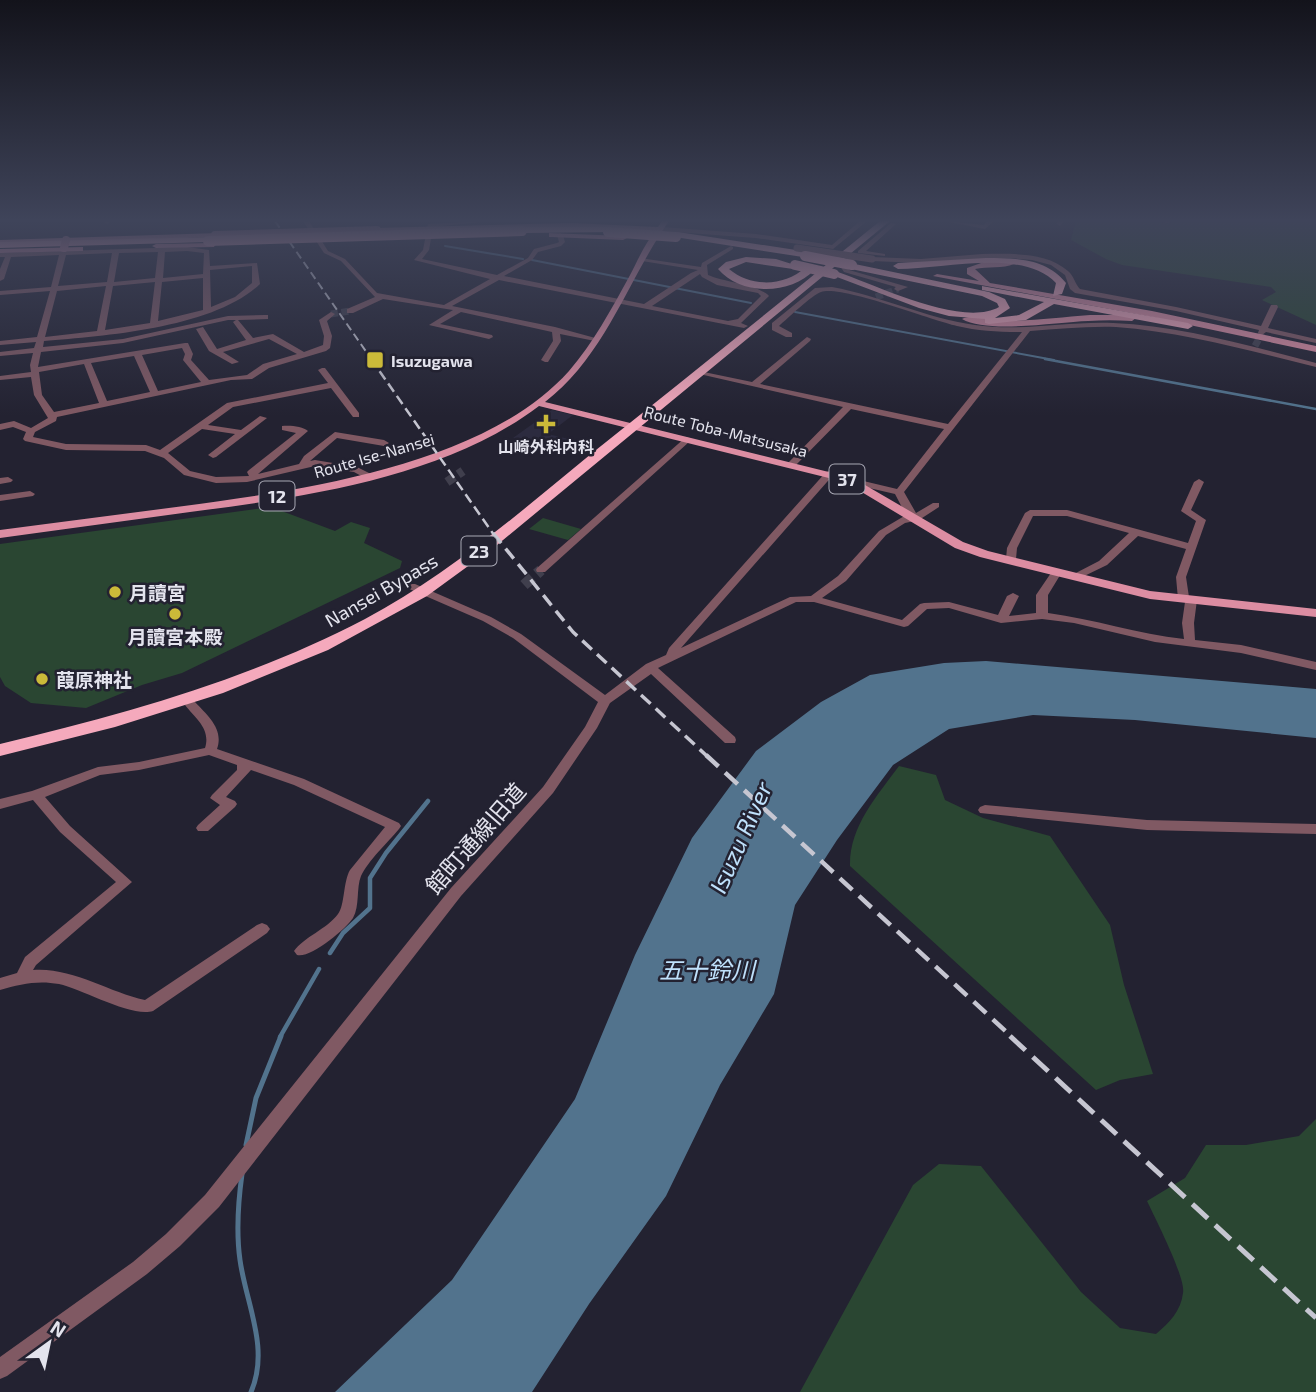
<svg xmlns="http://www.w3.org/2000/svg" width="1316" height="1392" font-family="'Exo 2','Noto Sans JP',sans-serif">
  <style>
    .built { fill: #2c2b3f }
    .green { fill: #2a4632 }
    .water { fill: #52738d }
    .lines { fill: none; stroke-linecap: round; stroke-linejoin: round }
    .stream-far3 { stroke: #52738d; stroke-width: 2 }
    .stream-far2 { stroke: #52738d; stroke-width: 2.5 }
    .stream-far1 { stroke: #52738d; stroke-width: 4.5 }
    .stream { stroke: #52738d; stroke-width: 5 }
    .minor-tunnel-far2 { stroke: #403f4d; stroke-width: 7; stroke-dasharray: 7 3.5; stroke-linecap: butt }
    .minor-tunnel-far1 { stroke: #403f4d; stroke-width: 9; stroke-dasharray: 9 4.5; stroke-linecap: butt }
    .minor-tunnel { stroke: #403f4d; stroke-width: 11; stroke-dasharray: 11 6; stroke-linecap: butt }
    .minor { fill: #805963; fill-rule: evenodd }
    .major { fill: #dc8da2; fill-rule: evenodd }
    .highway { fill: #f5a9bc; fill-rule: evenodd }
    .rail-far4 { stroke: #c6c6d1; stroke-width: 2; stroke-dasharray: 8 4.5; stroke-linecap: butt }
    .rail-far3 { stroke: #c6c6d1; stroke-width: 2.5; stroke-dasharray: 10 5; stroke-linecap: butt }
    .rail-far2 { stroke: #c6c6d1; stroke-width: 3.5; stroke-dasharray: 13 7; stroke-linecap: butt }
    .rail-far1 { stroke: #c6c6d1; stroke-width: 4.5; stroke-dasharray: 17 9; stroke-linecap: butt }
    .rail { stroke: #c6c6d1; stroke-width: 5; stroke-dasharray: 21 10; stroke-linecap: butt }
    .minor-bridge { stroke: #805963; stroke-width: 7 }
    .major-bridge { stroke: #dc8da2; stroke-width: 8 }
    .highway-bridge { stroke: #f5a9bc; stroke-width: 10 }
    .poi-dot { fill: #cbba39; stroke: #232231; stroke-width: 2.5 }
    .labels { text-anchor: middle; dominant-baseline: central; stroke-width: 5; stroke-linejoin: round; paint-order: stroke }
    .far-poi-label { font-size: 16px; font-weight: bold; fill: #e3e3ed; stroke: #232231; text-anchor: start }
    .far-street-label { font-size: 16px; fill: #e3e3ed; stroke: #232231 }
    .shield { fill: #232231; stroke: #a9a9b5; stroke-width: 2 }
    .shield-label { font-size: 18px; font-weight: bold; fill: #e3e3ed }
    .street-label { font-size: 19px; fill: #e3e3ed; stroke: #232231 }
    .poi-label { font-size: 19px; font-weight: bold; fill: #e3e3ed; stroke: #232231; text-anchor: start }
    .near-street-label { font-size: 23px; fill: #e3e3ed; stroke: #232231 }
    .near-water-label { font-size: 24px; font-style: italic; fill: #bfe1fc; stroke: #232231 }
  </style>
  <rect width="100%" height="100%" fill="#232231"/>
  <path class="built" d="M552,410L573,415L548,434L586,443L573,453L513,438Z"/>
  <path class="green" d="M1076,221H1152L1171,224L1170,221H1316V325L1262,300L1276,292L1271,287L1122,265L1106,259L1071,240Z
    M271,507L335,531L351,522L370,528L364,543L402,561L400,568L182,673L142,685L86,708L31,703L5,686L0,677V544Z
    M543,518L581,529L568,540L529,529Z
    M899,766L936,775L945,800L983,818L1050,836L1110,925L1124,985L1153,1074L1120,1080L1096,1090L850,866C849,827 877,796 899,766Z
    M1316,1119V1392H800L913,1185L939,1164L981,1166L1081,1292L1120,1328L1156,1334C1169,1323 1181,1311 1183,1293C1186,1278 1155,1218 1147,1201L1185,1178L1206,1145H1246L1299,1136Z"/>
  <path class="water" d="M986,661L1316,689V738L1135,720L1033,715L949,729L893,765L837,840L795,905L774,994L720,1085L666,1196L589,1304L532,1392H335L452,1280L575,1099L635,955L692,838L756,751L821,702L870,675L944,663Z"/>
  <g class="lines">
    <path class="stream-far3" d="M445,246L523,259
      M532,260L751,303
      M795,312L1054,360"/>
    <path class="stream-far2" d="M1045,359L1316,409"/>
    <path class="stream-far1" d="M330,953L343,933L370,908V878L386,853L428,801
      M280,1037L319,969"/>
    <path class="stream" d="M246,1145L256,1098L281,1036
      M242,1174C238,1203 236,1232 240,1260C246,1304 270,1348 251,1392"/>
    <path class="minor-tunnel-far2" d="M876,297L898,289
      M331,314L350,311
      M1255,346L1262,333"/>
    <path class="minor-tunnel-far1" d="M447,482L463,471"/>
    <path class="minor-tunnel" d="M524,585L541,570"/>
    <path class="minor" d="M103,221H110V222L107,224Z
      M303,221H309L328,251L345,259L377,293L444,305L490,279L414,260L423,250L428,224L489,221L433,227L429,250L422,259L497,275L528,258L534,249L557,243L559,242L557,235L560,233L563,235L565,242L561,246L538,252L532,260L504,276L644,304L691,273L698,270L642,261L640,260V258L701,267L702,263L731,246L733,247V249L707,265L708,275C724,282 759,285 769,296L741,323L748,326L744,328L499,280L452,306L555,327L599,339L595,341L560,334L561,341L548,362H545L541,360L553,341L552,332L461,312L440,324L492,335L493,337L489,339L429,325L453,310L383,299L353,313H347V309L375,297L341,261L324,253ZM700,274L702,277L717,285L758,293L761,296L738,319L728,321L652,306Z
      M860,221H867L833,249L756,238L662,231L659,229L662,227L756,234L832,245Z
      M944,221L984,225L987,221H994L985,229Z
      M1058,221H1064L1060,226L1057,224Z
      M1159,221H1171L1168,223Z
      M891,223L896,224L866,251L885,254V256L858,253V251Z
      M187,247L209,250L210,266L257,263L260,284C214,328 106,336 44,341L43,347L123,339L228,316L265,315H268V319L238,320L253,338L273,334L304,352L323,345L324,336L319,320L331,312L335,314L327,321L332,336L330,348L326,351L269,368L252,379L231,380L57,417L56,421L35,432L33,437L66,444L146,445L160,450L227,403L328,383L318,370L322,368H325L359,413V417H353L331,388L233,407L208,425L241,430L260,416L267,418L216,457L213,458L208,455L235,434L202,429L168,453L190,471L216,477L249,476L247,472L249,470L296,433L282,430V426C289,425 303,426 308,431L258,474L299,464L304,456L335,432L384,440L389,443L384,446L337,438L310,461L315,460L357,467L371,474V478H365L354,472L315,466L247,482L216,483L184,475L164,458L145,451L66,450L25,441L23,439L26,432L13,427L0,430V424L14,421L31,428L48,418L34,395L31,377L0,380V376L31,372L30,365L33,353L0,356V352L34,348L36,342L0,345V341L37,337L50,291L0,295V291L51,287L59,255L11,257L4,279L0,281V269L5,257H0V253ZM187,251L204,253L203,274L163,278L165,252ZM158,252L155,278L114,282L119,253ZM112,253L107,282L58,286L66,255ZM252,266V283L235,297L211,307L210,270ZM203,278V310L158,321L162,282ZM155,282L150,323L105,330L113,286ZM106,286L97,331L45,337L57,291ZM228,320H236L233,322L246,340L217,349L203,327L196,329L209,351L232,364L239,362L223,352L269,339L297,354L263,364L247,375L209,380L191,360L193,354L188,343H185L38,367L41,352L123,343ZM182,348L185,354L183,360L201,382L158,391L142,355ZM134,356L150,392L107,401L91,363ZM84,364L99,403L54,412L42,395L39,372Z
      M982,254C1009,254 1046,251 1068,271C1074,276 1075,284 1080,289L1176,307L1261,326L1271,305H1277L1278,307L1268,328L1316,339V343L1266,332L1262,335L1258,333L1259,330L1176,311L1075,293L1070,289L1065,275L1051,265L1032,260L1008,258L921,263L872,261L869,259L872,257L921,259Z
      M850,258L855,259L847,266L849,270L908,287L898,291L894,289L896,287L844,272L840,266Z
      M832,287C881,296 926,318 975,325C1021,332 1067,321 1113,323C1182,326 1250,346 1316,363V367C1250,351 1184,332 1116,327C1087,326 1059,329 1030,331L904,492L916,513L933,503H939V507L919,520L905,523L886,535L846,581L822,598L902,620L920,604L924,603L949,602L998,615L1007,596L1013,593L1019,596L1009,616L1036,613V595L1053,570L1057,569L1062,572L1048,595V613C1094,619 1138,634 1184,639L1182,623L1185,602L1178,599L1176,577L1186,549L1138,536L1107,565L1076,580L1072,579L1071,577L1072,575L1099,561L1129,533L1067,516H1033L1017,548L1016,559L1011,562L1006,559L1007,548L1025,513L1030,510H1067L1188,543L1196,521L1181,511L1194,482L1199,479L1204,482L1191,510L1206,520L1186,577L1189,597L1195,598L1197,600L1194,623L1195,640L1241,645L1316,662V670L1241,653L1155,642L1074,623L1042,619L1001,623L949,608L927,609L908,626L904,627L814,602H796L662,666L658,668L735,737L736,740L735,743H725L651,674L610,703L597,728L553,793L461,896L219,1207L180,1246L147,1274L7,1376L0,1379V1357L133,1262L166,1234L205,1195L451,888L543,787L585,727L598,702L513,638L483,621L407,588L406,586L407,584H415L491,617L521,634L605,695L646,664L666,655L669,648L826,472L829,471L834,474L681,648L790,597L811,596L838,576L879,531L906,515L895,494L852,484L850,482L855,479L897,489L944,429L851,409L794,467L791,468L786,465L788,463L843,407L695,373L699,371L752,382L807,337L811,339L810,341L760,384L948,424L1022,332C1000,332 978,331 957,326C930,320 842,285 821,292C812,295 788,318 779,326L792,333V337H786L772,330V323L815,288Z
      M686,437L689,438V442L545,572H537L536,570L537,568Z
      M8,477L13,480L11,482L0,484V478Z
      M30,491L35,494L33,496L0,501V495Z
      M191,701L195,702C208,716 224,729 217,749L304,779L399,823L401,826L399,829C388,842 368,861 361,876C356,888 360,906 353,918C346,929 310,959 297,955L294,951C304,937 327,929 338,914C345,905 343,882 350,870L385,827L294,785L251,770L226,797L235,801L237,804L235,807L208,831H198L196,828L198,825L220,805L210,798L212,795L237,770V765L209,755L139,770L100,775L45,797L70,826L132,882L36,965L33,970C72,967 108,992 145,1000L257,925L262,923L267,925L270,929L267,933L153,1011C132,1018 82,989 59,984C38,980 20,984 0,990V978L17,973L25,957L116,882L60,832L33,800L0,809V799L32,791L98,767L139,762L205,748C211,729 196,719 185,705Z
      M985,805L1147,820L1316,824V834L1147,830L980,813L978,810L980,807Z"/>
    <path class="major" d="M662,221H669C628,279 606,355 545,402L853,478L963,542L988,551L1150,591L1316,609V617L1150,599L980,557L955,548L845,482L539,406C444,478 305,497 190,512C127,521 63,529 0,538V530C61,522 123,514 184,506C303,490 485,465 569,371C593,343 611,310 629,277C637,262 644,245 655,231L572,227L377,232L373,230L374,228L572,223L658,227Z
      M218,233L219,235L215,237L0,244V240Z
      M549,233L623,236L627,238L623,240L552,237H549Z
      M211,243L215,245L214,247L156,248L152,246L156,244Z
      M83,247V251H80L0,253V249Z
      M984,262H1010L1014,264C1003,269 987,266 975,269L990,283L1152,311L1316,346V352L1152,317L933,276L937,274L979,281L967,274V268Z
      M1090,315H1132L1136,318L1132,321C1117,320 1102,320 1088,321C1057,322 987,334 962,319C971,314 989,320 1000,320C1030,322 1060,317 1090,315Z"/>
    <path class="highway" d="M880,221H890L497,545L427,596L328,650L223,693L115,727L0,756V744C126,714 250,679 365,619C448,575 519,513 591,454C688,377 784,299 880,221Z
      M610,227L615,230L613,232L522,233L517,230L522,227Z
      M678,232L809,252L814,255L809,258L675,237V233Z
      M212,237V241L209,242L0,248V242Z
      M746,257L776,259L798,266L793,269L746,262L729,269C752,288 784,286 805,268L814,270C791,295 741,296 718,269L726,262Z
      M986,258C1016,258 1046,258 1066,283L1062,294L1053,296L1056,283C1023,248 943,269 898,269L893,266L898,263Z
      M850,263L989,292L1005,299L1010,308L995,318L1019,315L1044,302L982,290V286L1188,323L1193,326L1188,329L1054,304L1026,320L989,324L985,323V319L949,316L919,308L829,274L838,272C876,285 962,328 999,307L997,303L982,296L846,268V264Z"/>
    <path class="rail-far4" d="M275,221L372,360"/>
    <path class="rail-far3" d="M371,359L494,535"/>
    <path class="rail-far2" d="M493,533L573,632L708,757"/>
    <path class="rail-far1" d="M706,755L1012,1037"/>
    <path class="rail" d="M1010,1036L1316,1318"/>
    <path class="minor-bridge" d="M797,248L872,259"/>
    <path class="major-bridge" d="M215,235L377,230
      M64,248L66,240"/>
    <path class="highway-bridge" d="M608,232L676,237
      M208,241L522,231
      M805,256L852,265
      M795,265L834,274"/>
  </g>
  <linearGradient id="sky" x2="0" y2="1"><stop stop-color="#13131b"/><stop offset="0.53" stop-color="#3f445a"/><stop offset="1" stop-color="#3f445a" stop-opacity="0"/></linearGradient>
  <rect width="1316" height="416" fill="url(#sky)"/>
  <g class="poi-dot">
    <rect x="366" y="351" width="18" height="18" rx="3.5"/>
    <path d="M542.5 413.5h7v7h7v7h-7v7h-7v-7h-7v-7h7z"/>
    <circle cx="115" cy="592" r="7"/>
    <circle cx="175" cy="614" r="7"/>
    <circle cx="42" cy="679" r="7"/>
  </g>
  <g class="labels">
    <g class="far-poi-label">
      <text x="391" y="360">Isuzugawa</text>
      <text x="546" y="446" text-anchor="middle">山崎外科内科</text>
    </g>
    <g class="far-street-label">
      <text transform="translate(726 431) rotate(14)">Route Toba-Matsusaka</text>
      <text transform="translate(374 455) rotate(-16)">Route Ise-Nansei</text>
    </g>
    <g class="shield">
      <rect x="829.5" y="464.5" width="35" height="29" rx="5"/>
      <rect x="259.5" y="481.5" width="35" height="29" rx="5"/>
      <rect x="461.5" y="536.5" width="35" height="29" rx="5"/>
    </g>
    <g class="shield-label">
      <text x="847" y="479">37</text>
      <text x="277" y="496">12</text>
      <text x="479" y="551">23</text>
    </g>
    <g class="street-label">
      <text transform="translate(381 590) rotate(-30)">Nansei Bypass</text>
    </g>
    <g class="poi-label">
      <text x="129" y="592">月讀宮</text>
      <text x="175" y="636" text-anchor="middle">月讀宮本殿</text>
      <text x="56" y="679">葭原神社</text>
    </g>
    <g class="near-street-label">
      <text transform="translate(475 838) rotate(-49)">館町通線旧道</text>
    </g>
    <g class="near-water-label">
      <text transform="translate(740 837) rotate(-66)">Isuzu River</text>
      <text x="707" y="969">五十鈴川</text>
    </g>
  </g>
  <g transform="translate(49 1343) rotate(33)" stroke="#232231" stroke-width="5" paint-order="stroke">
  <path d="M0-5L12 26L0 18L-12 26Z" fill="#e3e3ed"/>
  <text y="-10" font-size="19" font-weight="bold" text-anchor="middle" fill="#e3e3ed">N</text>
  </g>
</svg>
